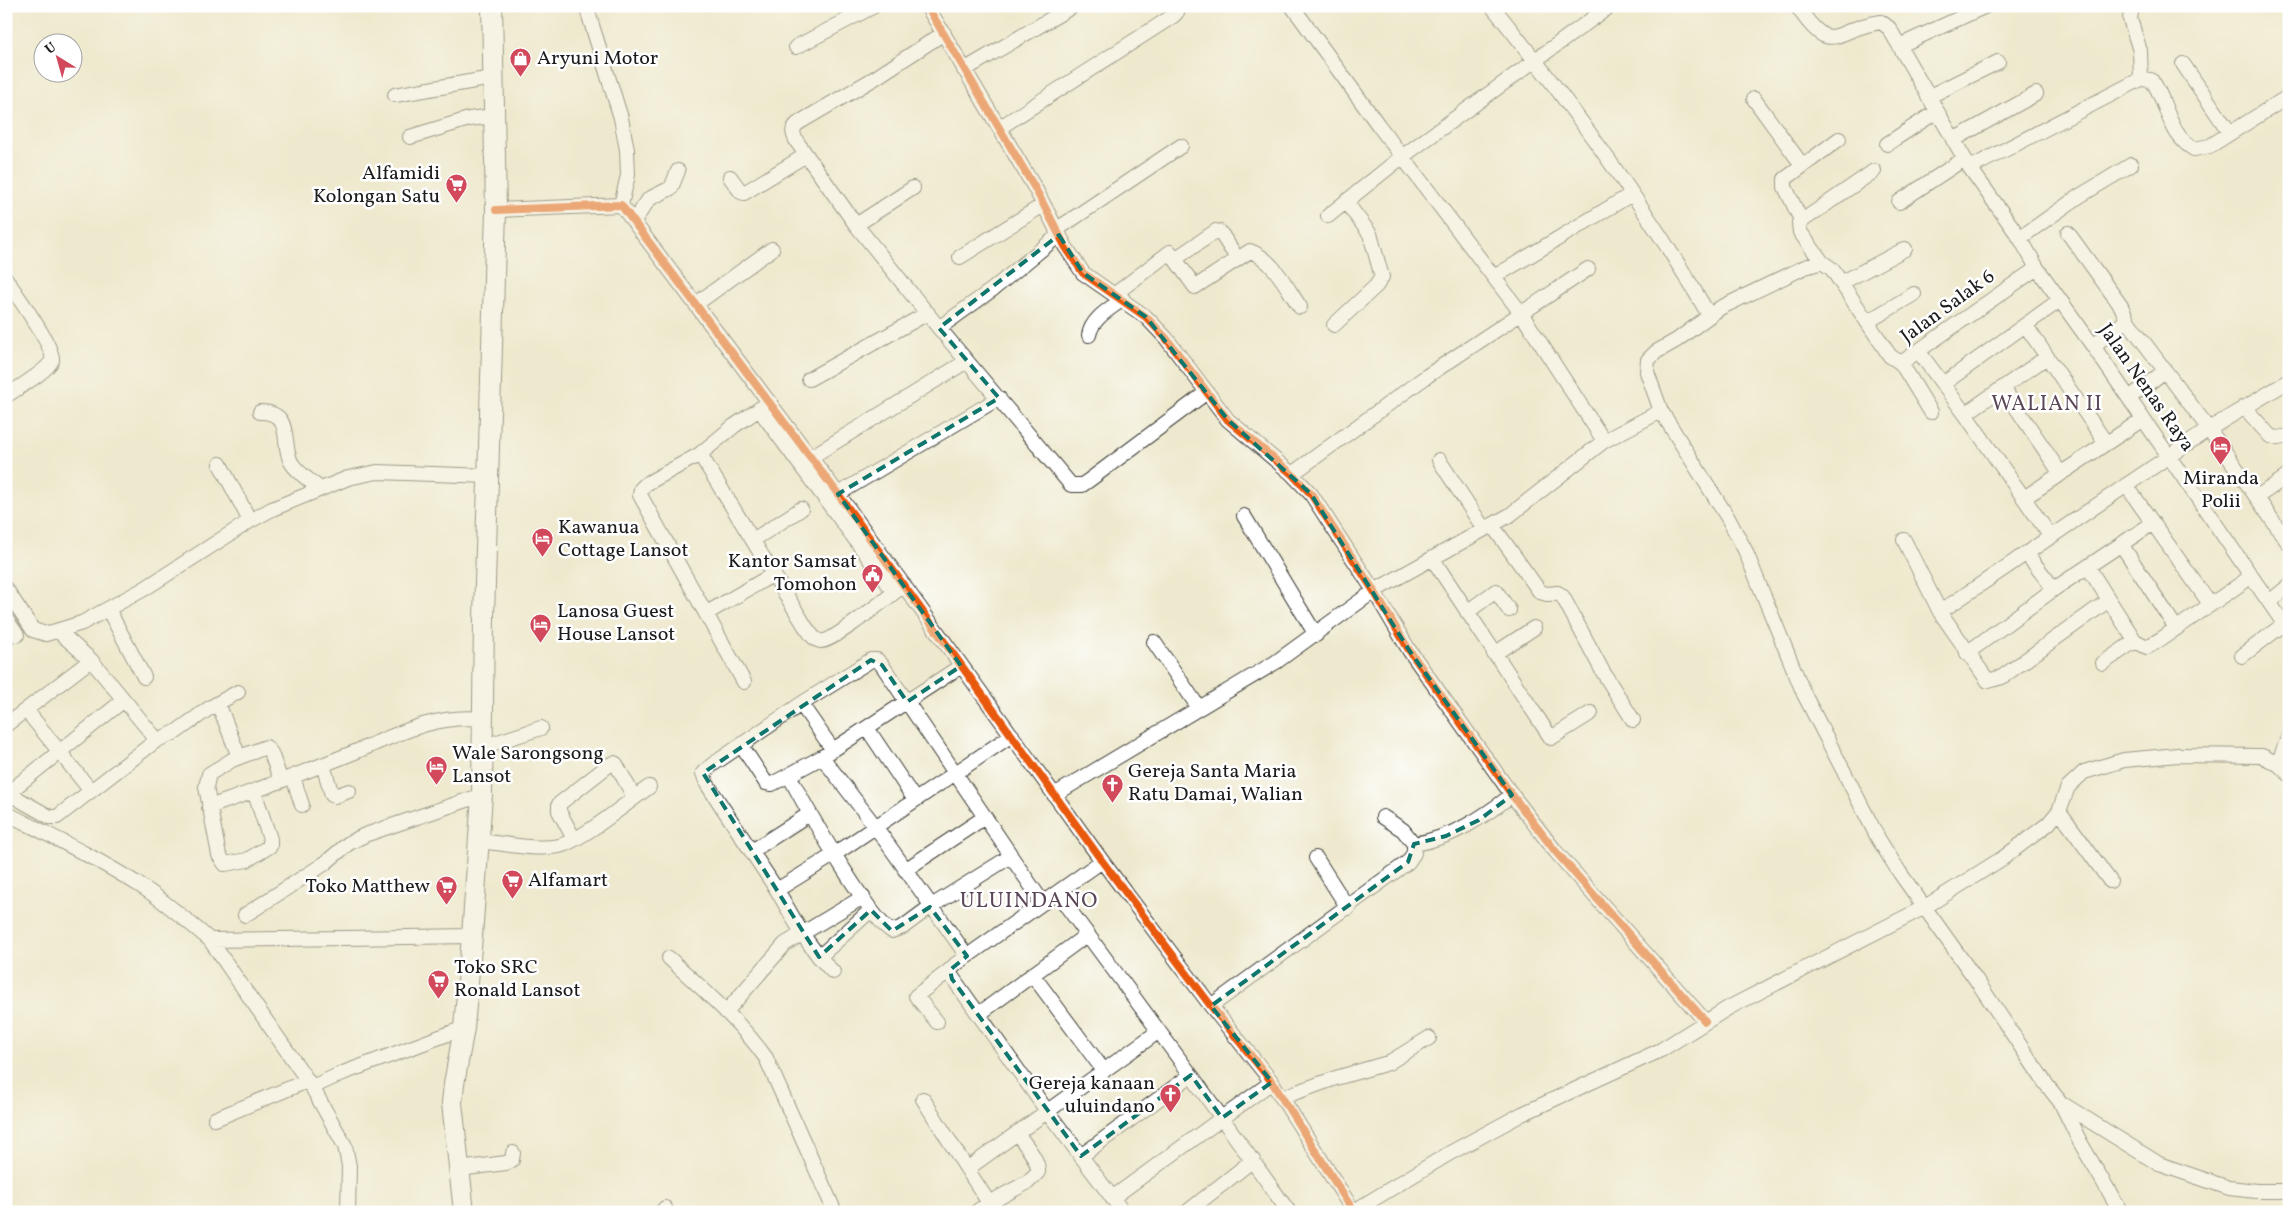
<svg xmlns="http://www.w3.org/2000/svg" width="2295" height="1218" font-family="Vollkorn,serif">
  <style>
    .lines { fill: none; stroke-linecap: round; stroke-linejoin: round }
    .minor-casing { stroke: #3c3b37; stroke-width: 16 }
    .highway-casing { stroke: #3c3b37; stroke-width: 22 }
    .minor { stroke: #fff; stroke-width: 14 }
    .highway { stroke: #fff; stroke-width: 20 }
    .cycleway-casing { stroke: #fff; stroke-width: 11 }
    .cycleway { stroke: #e8590c; stroke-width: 8 }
    .marked { fill: none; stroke: #0f766e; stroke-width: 4; stroke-dasharray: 10 6; stroke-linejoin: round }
    .labels { text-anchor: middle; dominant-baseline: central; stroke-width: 5; stroke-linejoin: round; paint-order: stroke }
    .poi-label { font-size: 20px; fill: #1c1c1c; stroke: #fff; text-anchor: start }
    .street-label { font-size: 20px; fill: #1c1c1c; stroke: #fff }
    .neighbourhood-label { font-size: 21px; letter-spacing: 1px; fill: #5a4757; stroke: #fff }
    .quarter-label { font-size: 22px; letter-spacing: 1px; fill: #5a4757; stroke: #fff }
  </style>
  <rect width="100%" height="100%" fill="#fff"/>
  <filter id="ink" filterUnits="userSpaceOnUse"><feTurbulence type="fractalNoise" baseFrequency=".02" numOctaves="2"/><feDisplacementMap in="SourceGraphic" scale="10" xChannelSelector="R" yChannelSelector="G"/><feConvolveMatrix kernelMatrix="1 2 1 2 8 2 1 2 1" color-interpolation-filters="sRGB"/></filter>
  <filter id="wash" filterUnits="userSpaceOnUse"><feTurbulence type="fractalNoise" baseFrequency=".0096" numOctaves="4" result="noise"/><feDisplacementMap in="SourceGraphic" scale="20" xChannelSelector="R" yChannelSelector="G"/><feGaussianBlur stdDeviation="1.12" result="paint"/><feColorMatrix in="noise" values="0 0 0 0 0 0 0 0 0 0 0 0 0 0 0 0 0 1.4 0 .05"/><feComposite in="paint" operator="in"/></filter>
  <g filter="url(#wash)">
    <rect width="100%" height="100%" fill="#eee9ce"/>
  </g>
  <g filter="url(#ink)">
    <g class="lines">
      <defs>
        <path id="minor" d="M586,6L621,118L627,150L628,175L621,205
          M927,6L1036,190L1065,246L1083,273L1146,317L1166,338L1228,420L1292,474L1311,494L1374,591L1409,650L1512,795L1556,852L1705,1021
          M1292,6L1379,126L1521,313L1604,441
          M1492,6C1571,104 1646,207 1709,315
          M1797,6C1833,60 1833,28 1881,22L1889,28L1970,168L2020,238L2037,268L2093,346L2289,631
          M2132,6L2130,19L2140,51L2141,79
          M944,33L875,78L800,122C791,128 792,133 797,142L856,225L939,328L1071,485H1082L1088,481L1207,392
          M1901,45L1986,6
          M796,47L874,6
          M2183,64L2230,133
          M964,70L1073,6
          M395,95L492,78
          M1928,97L1998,62
          M1754,99L1802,165
          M999,128L1173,16L1177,12L1175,6
          M410,137L469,119L494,116
          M1953,140L2036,94
          M1887,144L1936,112
          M1970,168L2141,79L2151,80L2155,85C2168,107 2170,136 2194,149L2210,146L2289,96
          M730,177L741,192L744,193L806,155
          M1899,202L1964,159
          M496,210L621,205L838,494L1102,861L1211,1006L1272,1082L1354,1212
          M1328,216L1403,156L1610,6
          M1801,220L1785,187V179L1839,139
          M634,221L649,199L671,188L678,171
          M856,225L913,188
          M1056,230L1181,146
          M2068,233L2121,306L2127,320L2209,429L2289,544
          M2020,238L2078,197L2131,165
          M960,257L1043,205
          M1175,259L1216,231L1220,232L1237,258
          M1822,262L1800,232L1799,223L1874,171
          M1494,277L1632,194
          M6,279C14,291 55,348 52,360C48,371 16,389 6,396
          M1841,283L1905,249
          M1115,294L1170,252L1195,287L1250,251C1273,259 1287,288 1300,307
          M696,304L772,249
          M1867,322L1914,294
          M1334,325L1376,286L1382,277L1370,234L1346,202
          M2026,326L2106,443
          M939,328L993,289L1059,235
          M1089,335C1092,318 1110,309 1123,299
          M2093,346L2127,320
          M1919,352L1965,414L2051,537
          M1901,363L1931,412
          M809,379L928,313
          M1943,384L2060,300
          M2003,388L2061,474
          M2129,398L2165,371
          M2244,407L2270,436L2278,438L2289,436
          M759,409L894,592
          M1661,411L1728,518L1745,550L1804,694L1879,840L1900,873L1977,981L2046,1084L2061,1103L2159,1164L2229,1188L2256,1191H2289
          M260,412C294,412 281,443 291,462C297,473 311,481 320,489
          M1965,414L2047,357
          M700,454L805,626C809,631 813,640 821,641C831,643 892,594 904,585
          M811,457L967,361
          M1439,460L1484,529
          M220,464L250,521
          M1292,474L1427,376L1588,269
          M2126,485L2210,604
          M838,494L999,398
          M2257,497L2289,475
          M2024,498L2143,419
          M1244,516L1316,635
          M1492,525L1540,592L1547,594L1558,593L1563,597L1603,672L1633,720
          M753,540L801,509
          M1904,540L1940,612L1988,681L2002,677L2109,600
          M2121,544L2176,628
          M2026,553L2054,589
          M1432,558L1551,738L1591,713
          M2088,567L2135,641L2147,647L2161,639L2252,576
          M6,589L33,630L46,634L82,623L144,589L250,521L272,509L348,478L377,472L489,476
          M2269,602L2289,586
          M108,609L144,677
          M1467,612L1496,591L1509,610
          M1940,612L2209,429L2289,381
          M707,613L774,574
          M6,619L17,635
          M58,631L91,660L157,740
          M1154,642L1199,708
          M1967,653L2054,589L2153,523
          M1494,654L1534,628
          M2242,656L2284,624
          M2103,663L2135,641
          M961,666L822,757L875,826L967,956
          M744,682L640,495L641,489L646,484L700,454L734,426L770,402
          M218,703L239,757
          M801,704L833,750
          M26,710L91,791
          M6,725L91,660
          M867,728L915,800
          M741,745L766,783L772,784L789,775C802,801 871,922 892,931L903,927L930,907L1008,858L1010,854L882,665L877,660H871L801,704L712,765L703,773L707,784L777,890L803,935L819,957L871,910
          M482,747L541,728
          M2278,764L2289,735
          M323,765L332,795L335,796L349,791
          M789,775L822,757
          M293,777L302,805
          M254,791L270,839V846L247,860L225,864L219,855L206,787L209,774L232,760L266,747L271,753L281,781
          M6,792L50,817H57L157,740L176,732L211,707L238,692
          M8,793L124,700
          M1054,795L1276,662L1374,591L1510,515L1604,441L1661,411L1647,372L1648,360L1656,352L1677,340L1720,308L1805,267L1822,262L1832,269L1890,356L1901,363L2037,268
          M209,807C255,791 300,774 345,756C389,739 432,713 482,719
          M2059,811L2110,881
          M6,813C53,837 100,860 144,888C168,904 189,922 210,940L472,936
          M574,839L559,811V804L609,765L614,763L616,764L634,797
          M479,841C502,843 536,851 559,846C582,840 628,802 649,787
          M1414,844C1452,838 1482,818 1512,795
          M752,851L809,814
          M1010,855L1043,903
          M1316,858L1348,908
          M1102,861L956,964L950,970V974L1047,1111L1123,1212
          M905,870L985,817
          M777,890L835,854L1012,735
          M1057,893L1191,1075L1289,1212
          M245,915L324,864L349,843L365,835L482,795
          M210,940L312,1087L343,1073L464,1028
          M819,957L833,972
          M669,958C703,990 739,1020 766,1058L835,1212
          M1032,974L1104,1071
          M1211,1006L1408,862L1414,853V844L1403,830L1383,817
          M726,1012L785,944L863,897
          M979,1014L1088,934
          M937,1022L916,996L950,970
          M312,1087L345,1146L349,1166L348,1212
          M1283,1097L1336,1078L1388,1063L1429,1038
          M923,1099L967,1169
          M2062,1105L2080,1142L2121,1212
          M215,1119L307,1081
          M1081,1156L1191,1075
          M459,1169L506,1163L512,1160L513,1153
          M1112,1198L1272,1082
          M989,1203L1028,1182L1038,1172C1039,1159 1024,1144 1017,1133
          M1354,1211L1450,1153L1522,1114L1661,1050L1728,1008L1925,907L2003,858L2048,824L2059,811L2068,787L2084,772L2124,760L2178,755L2262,756L2278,764L2289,774
          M662,1212L665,1208
          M976,1212L989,1203L967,1169L1159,1031
          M1187,1212L1253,1160"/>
        <path id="highway" d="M464,1212L452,1103L454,1084L464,1028L472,936L482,795L484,617L496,210L492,6"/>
      </defs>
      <use href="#minor" class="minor-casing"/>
      <use href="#highway" class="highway-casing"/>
      <use href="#minor" class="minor"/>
      <use href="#highway" class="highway"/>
      <defs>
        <path id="cycleway" d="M927,6L1036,190L1065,246L1083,273L1146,317L1166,338L1228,420L1292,474L1311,494L1374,591L1409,650L1512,795L1556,852L1705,1021
          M496,210L621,205L838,494L1102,861L1211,1006L1272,1082L1354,1212"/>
      </defs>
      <use href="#cycleway" class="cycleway-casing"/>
      <use href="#cycleway" class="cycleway"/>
    </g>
  </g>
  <path d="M0 0H2295V1218H0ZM1059,235L1083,273L1146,317L1228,420L1311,494L1409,650L1512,795L1479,820L1446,836L1414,844L1408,862L1211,1006L1272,1082L1222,1118L1191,1075L1081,1156L952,979L950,970L967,956L930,907L892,931L871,910L819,957L703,773L871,660L882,665L907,702L961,666L838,494L999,398L939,328Z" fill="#eee9ce" fill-opacity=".55" fill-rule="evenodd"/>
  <path class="marked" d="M1059,235L1083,273L1146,317L1228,420L1311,494L1409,650L1512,795L1479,820L1446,836L1414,844L1408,862L1211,1006L1272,1082L1222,1118L1191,1075L1081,1156L952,979L950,970L967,956L930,907L892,931L871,910L819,957L703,773L871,660L882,665L907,702L961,666L838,494L999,398L939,328Z"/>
  <defs>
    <symbol id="shop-pin" viewBox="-11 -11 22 30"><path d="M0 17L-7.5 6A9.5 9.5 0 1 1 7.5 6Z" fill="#d1495b" stroke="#fff"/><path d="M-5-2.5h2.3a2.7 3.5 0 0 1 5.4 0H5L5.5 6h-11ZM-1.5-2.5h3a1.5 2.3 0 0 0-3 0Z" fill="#fff"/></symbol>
    <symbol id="supermarket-pin" viewBox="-11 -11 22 30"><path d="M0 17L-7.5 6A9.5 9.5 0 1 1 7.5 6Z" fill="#d1495b" stroke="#fff"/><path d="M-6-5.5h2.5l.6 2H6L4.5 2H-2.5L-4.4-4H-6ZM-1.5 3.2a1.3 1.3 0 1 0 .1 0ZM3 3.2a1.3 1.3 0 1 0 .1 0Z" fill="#fff"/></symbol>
    <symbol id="hotel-pin" viewBox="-11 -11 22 30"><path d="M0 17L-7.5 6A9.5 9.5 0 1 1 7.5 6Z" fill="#d1495b" stroke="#fff"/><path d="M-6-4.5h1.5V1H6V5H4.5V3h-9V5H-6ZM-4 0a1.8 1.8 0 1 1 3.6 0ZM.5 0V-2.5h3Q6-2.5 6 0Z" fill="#fff"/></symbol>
    <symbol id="civic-pin" viewBox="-11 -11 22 30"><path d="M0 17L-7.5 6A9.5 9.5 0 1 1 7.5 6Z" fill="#d1495b" stroke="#fff"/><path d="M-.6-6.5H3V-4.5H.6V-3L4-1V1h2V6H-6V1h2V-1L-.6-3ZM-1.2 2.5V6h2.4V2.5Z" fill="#fff"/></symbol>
    <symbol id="church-pin" viewBox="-11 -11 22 30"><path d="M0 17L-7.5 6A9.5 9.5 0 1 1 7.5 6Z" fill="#d1495b" stroke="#fff"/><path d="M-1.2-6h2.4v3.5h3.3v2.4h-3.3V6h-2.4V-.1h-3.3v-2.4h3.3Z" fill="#fff"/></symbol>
  </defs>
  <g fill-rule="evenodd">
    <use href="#shop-pin" x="508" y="46" width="25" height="34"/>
    <use href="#supermarket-pin" x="444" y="172" width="25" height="34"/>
    <use href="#hotel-pin" x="2208" y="434" width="25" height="34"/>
    <use href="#hotel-pin" x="530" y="526" width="25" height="34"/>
    <use href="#civic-pin" x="860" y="562" width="25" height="34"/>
    <use href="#hotel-pin" x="528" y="612" width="25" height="34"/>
    <use href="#hotel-pin" x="424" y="754" width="25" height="34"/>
    <use href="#church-pin" x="1100" y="772" width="25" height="34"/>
    <use href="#supermarket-pin" x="500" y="868" width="25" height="34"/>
    <use href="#supermarket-pin" x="434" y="874" width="25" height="34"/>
    <use href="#supermarket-pin" x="426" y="968" width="25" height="34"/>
    <use href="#church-pin" x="1158" y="1082" width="25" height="34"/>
  </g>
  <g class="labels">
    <g class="poi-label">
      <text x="537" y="59">Aryuni Motor</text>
      <text x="440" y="174" text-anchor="end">Alfamidi<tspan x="440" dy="23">Kolongan Satu</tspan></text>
      <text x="2221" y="479" text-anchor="middle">Miranda<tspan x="2221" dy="23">Polii</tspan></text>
      <text x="558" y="528">Kawanua<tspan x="558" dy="23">Cottage Lansot</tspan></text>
      <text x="857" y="562" text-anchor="end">Kantor Samsat<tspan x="857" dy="23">Tomohon</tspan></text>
      <text x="557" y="612">Lanosa Guest<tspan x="557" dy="23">House Lansot</tspan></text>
      <text x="452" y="754">Wale Sarongsong<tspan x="452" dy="23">Lansot</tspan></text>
      <text x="1128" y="772">Gereja Santa Maria<tspan x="1128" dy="23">Ratu Damai, Walian</tspan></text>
      <text x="528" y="881">Alfamart</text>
      <text x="430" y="887" text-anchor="end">Toko Matthew</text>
      <text x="454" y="968">Toko SRC<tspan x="454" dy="23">Ronald Lansot</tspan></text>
      <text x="1155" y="1084" text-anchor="end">Gereja kanaan<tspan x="1155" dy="23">uluindano</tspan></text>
    </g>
    <g class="street-label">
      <text transform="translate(1948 307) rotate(-36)">Jalan Salak 6</text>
      <text transform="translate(2146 388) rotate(55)">Jalan Nenas Raya</text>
    </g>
    <g class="neighbourhood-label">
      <text x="2047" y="404">WALIAN II</text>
    </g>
    <g class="quarter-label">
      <text x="1029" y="901">ULUINDANO</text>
    </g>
  </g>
  <rect width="2295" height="1218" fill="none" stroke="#fff" stroke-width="25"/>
  <g transform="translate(58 58) rotate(323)"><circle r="24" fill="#ffffff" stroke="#a4a4a4"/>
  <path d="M0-4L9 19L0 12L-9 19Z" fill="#d1495b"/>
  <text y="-8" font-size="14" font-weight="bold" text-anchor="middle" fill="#1c1c1c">U</text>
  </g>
</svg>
